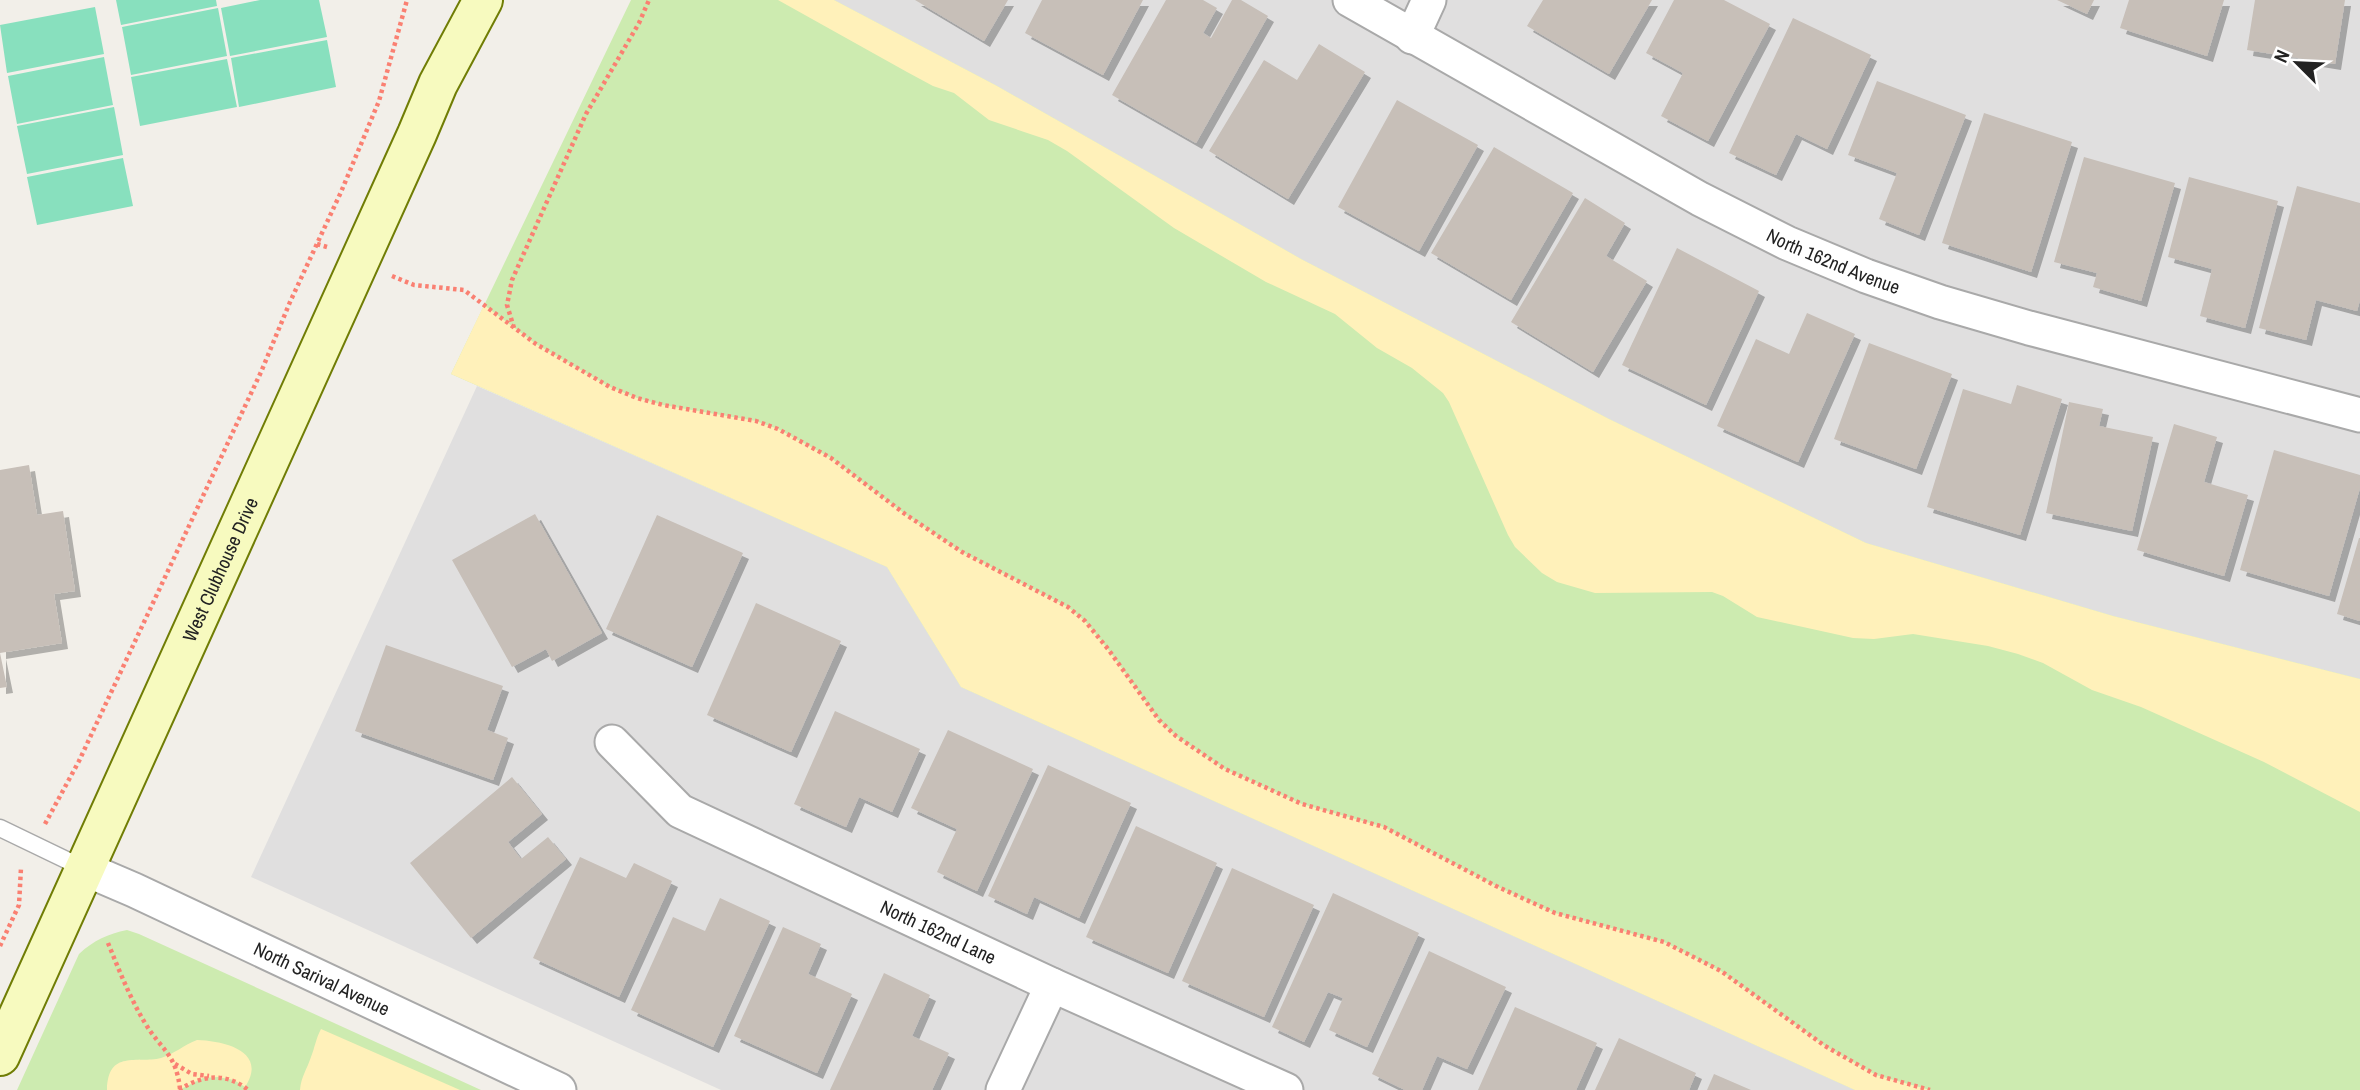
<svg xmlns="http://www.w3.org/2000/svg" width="2360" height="1090" font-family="'Archivo Narrow',sans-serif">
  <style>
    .residential { fill: #e0dfdf }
    .grass { fill: #cdebb0 }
    .sand { fill: #fff1ba }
    .pitch { fill: #88e0be }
    .building { fill: #c7bfb8; filter: url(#shadow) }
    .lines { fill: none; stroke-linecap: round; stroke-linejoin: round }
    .lane-casing { stroke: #a9a9a9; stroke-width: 19 }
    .street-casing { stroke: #a9a9a9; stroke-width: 37 }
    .secondary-casing { stroke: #707d05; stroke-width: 42 }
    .path { stroke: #fa8072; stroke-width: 4.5; stroke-dasharray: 3.5 3.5; stroke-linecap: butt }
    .lane { stroke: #fff; stroke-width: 16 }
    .street { stroke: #fff; stroke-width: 33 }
    .secondary { stroke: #f7fabf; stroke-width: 38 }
    .labels { text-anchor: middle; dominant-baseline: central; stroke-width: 5; stroke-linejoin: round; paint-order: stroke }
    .street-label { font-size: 19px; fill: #222; stroke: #fff }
  </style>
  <defs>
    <filter id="shadow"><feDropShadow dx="6" dy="6" stdDeviation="0" flood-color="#0004"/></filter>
  </defs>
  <rect width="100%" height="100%" fill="#f2efe9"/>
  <path class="residential" d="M834,0H2360V679L2113,616L1866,543L1609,419L1301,259L997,86Z
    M477,386L887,567L961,687L1855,1090H721L251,877Z"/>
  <path class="grass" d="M631,0H834L997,86L1301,259L1609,419L1866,543L2113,616L2360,679V1090H1855L961,687L887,567L451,374Z
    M127,930L139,934L481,1090H17L79,954C94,940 108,934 127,930Z"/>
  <path class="sand" d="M778,0H834L997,86L1301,259L1609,419L1866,543L2113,616L2360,679V812L2264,762L2141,707L2092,690L2043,663L2018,654L1988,646L1913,634L1874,639L1853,638L1757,617L1723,596L1712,592L1595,593L1557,582L1542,573L1515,547L1508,535L1449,402L1443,393L1412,368L1377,348L1335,314L1266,282L1174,228L1067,151L1048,140L989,120L954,93L933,86L907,72Z
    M484,305L536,344L610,387L637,398L663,405L756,421L778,429L831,458L905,514L962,552L1068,607L1085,621L1108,649L1159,720L1176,736L1225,769L1302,804L1384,827L1496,886L1555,913L1664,942L1721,971L1825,1046L1876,1075L1930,1090H1855L961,687L887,567L451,374Z
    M321,1029L460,1090H300C301,1077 307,1069 311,1057C315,1047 316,1038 321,1029Z
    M197,1040C226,1041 268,1052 245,1087L234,1080L218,1077L203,1078L179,1090H107C108,1049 137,1064 161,1058C174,1054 184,1045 197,1040Z"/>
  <path class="pitch" d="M116,0H216L217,6L121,25Z
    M260,0H319L327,37L230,56L221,8Z
    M95,7L104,54L7,73L0,25Z
    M218,8L227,56L131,75L122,27Z
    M327,40L336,87L239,107L231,58Z
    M104,57L113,105L17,124L8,76Z
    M227,59L237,107L140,126L131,77Z
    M114,107L123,155L27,174L17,126Z
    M123,158L133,206L37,225L27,177Z"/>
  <path class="building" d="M915,0H1008L984,41Z
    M1042,0H1143L1103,75L1025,33Z
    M1166,0H1203L1217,8L1203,33L1211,38L1232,0H1241L1268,16L1196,143L1112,95Z
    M1543,0H1652L1609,74L1527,26Z
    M1674,0H1724L1770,24L1708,141L1661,116L1683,73L1646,53Z
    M2057,0H2094L2087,14Z
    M2129,0H2224L2207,56L2120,28Z
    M2255,0H2345L2335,64L2247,50Z
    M1793,18L1871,55L1827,149L1796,134L1776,175L1729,153Z
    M1319,44L1365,72L1288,199L1209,151L1264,60L1297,80Z
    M1877,81L1966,115L1919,235L1879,219L1897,173L1848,155Z
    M1397,100L1478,145L1419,251L1338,207Z
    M1984,113L2072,142L2031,272L1942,243Z
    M1494,147L1573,193L1511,300L1431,253Z
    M2084,157L2175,183L2141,301L2093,287L2097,273L2054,262Z
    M2189,177L2278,201L2245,328L2200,316L2212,269L2168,257Z
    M2297,186L2360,203V300L2357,311L2316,300L2306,340L2259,328Z
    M1585,198L1625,223L1606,256L1647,281L1593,372L1511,322Z
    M1677,248L1759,291L1706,405L1622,365Z
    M1807,313L1855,334L1798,462L1717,426L1756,339L1789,354Z
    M1869,343L1952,374L1916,469L1834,439Z
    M2017,385L2062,399L2020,535L1927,507L1963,389L2011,404Z
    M2069,402L2103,409L2099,426L2153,437L2132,531L2046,513Z
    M2174,424L2217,437L2204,482L2248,495L2224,576L2137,550Z
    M2274,450L2360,475V488L2329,596L2240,570Z
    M29,465L37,515L63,511L75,591L54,594L62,643L0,653V470Z
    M535,514L602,633L552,661L546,649L512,667L452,560Z
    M657,515L743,553L692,667L606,629Z
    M2359,538H2360V621L2337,614Z
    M756,603L841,641L791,752L707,715Z
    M386,645L503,686L487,730L508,738L493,780L355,731Z
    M0,653L7,687L0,688Z
    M835,711L920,749L892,812L859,797L846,827L794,804Z
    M948,730L1033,769L977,891L937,872L957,829L911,808Z
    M1048,765L1131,803L1079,918L1034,897L1027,914L988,896Z
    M512,777L542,814L508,842L521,859L548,837L566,859L471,938L410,863Z
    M1136,826L1217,863L1168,973L1086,937Z
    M580,857L626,878L634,863L672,881L619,997L533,958Z
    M1232,868L1314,905L1264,1017L1182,981Z
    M1333,893L1419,933L1367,1047L1329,1030L1343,998L1328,992L1304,1042L1272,1027Z
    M720,898L770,921L713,1047L631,1010L673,917L705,931Z
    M783,927L821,944L808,974L852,994L817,1073L734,1036Z
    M1429,951L1506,987L1467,1069L1437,1056L1422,1090H1405L1372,1074Z
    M884,973L930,995L912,1036L949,1053L932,1090H830Z
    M1515,1007L1597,1043L1576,1090H1478Z
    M1619,1038L1696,1073L1689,1090H1595Z
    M1714,1074L1751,1090H1707Z"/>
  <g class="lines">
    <defs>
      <path id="lane" d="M0,828L85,869"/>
      <g id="street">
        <path id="s1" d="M1350,0L1700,199L1787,243L1866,276L1940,302L2029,328L2360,415"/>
        <path d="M1412,37L1429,0"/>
        <path id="s2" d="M612,742L680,811L1052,985L1286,1090"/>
        <path id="s3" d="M85,869L134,890L559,1090"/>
        <path d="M1003,1090L1052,985"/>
      </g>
      <g id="secondary">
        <path id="s4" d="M0,1056L417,134L438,84L483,0"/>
      </g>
    </defs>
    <use href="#lane" class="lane-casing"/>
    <use href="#street" class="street-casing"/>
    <use href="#secondary" class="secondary-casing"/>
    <path class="path" d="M317,244L327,247
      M392,276L414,285L464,290L536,344L610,387L637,398L663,405L756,421L778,429L831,458L905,514L962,552L1068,607L1085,621L1108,649L1159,720L1176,736L1225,769L1302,804L1384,827L1496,886L1555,913L1664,942L1721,971L1825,1046L1876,1075L1930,1090
      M514,328L507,305L512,280L586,114L639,23L649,0
      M45,824L79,761L261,372L290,302L341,192L379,101L407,0
      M108,943C119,970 130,998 145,1023C161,1050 176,1053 180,1089
      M0,946L19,905L21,868
      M175,1064L192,1074L209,1076
      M179,1090C201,1075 227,1072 248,1090"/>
    <use href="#lane" class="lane"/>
    <use href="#street" class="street"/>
    <use href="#secondary" class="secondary"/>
  </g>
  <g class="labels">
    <g class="street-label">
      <text stroke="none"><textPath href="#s1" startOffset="550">North 162nd Avenue</textPath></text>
      <text stroke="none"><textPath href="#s4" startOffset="534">West Clubhouse Drive</textPath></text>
      <text stroke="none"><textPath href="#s2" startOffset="382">North 162nd Lane</textPath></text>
      <text stroke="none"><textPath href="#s3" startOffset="261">North Sarival Avenue</textPath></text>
    </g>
  </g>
  <g transform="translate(2297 63) rotate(294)" stroke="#ffffff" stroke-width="5" paint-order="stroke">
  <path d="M0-5L12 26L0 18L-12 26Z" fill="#222222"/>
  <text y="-10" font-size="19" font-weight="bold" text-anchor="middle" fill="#222222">N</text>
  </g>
</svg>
